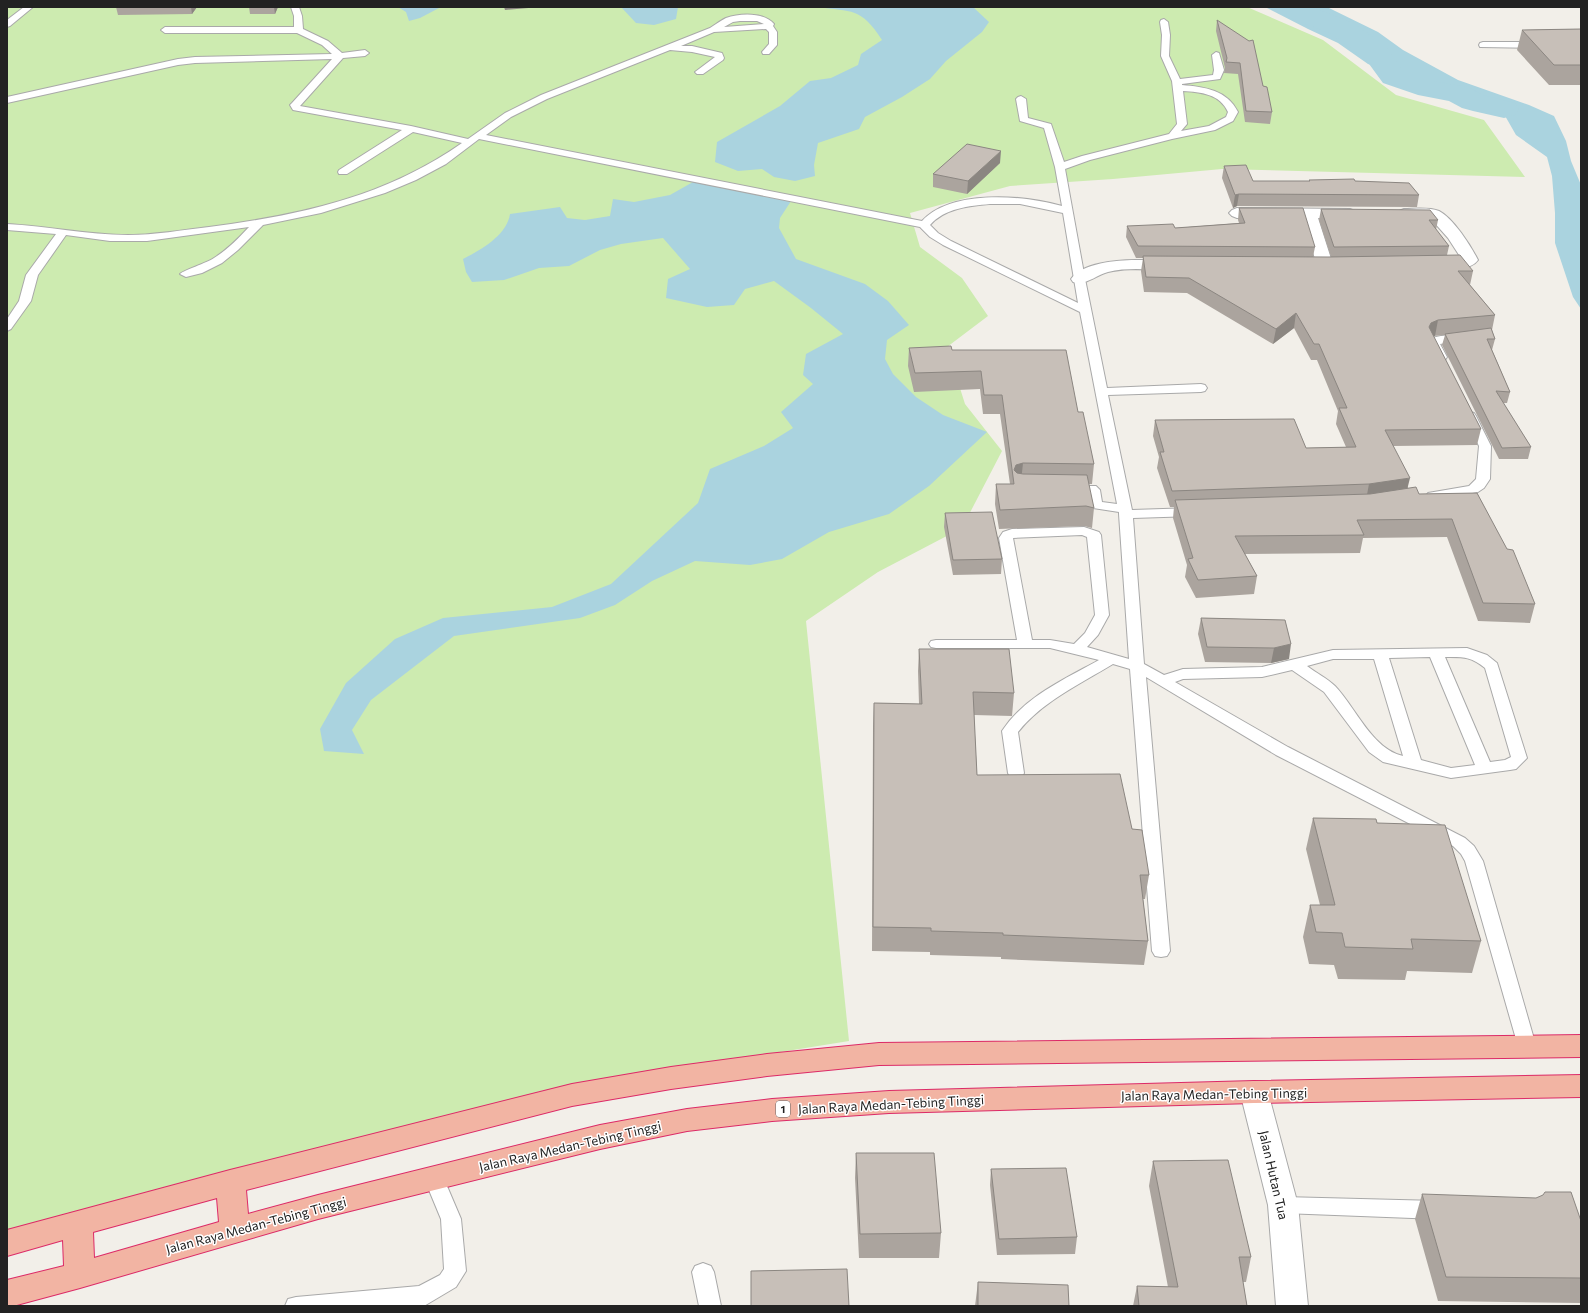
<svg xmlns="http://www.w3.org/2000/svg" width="1588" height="1313" font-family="Commissioner,sans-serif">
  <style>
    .grass { fill: #cdebb0 }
    .water { fill: #aad3df }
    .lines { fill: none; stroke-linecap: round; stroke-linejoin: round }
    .river { fill: #aad3df; fill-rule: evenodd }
    .service-casing { stroke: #a9a9a9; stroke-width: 2 }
    .minor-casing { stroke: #a9a9a9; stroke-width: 2 }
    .tertiary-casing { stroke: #a9a9a9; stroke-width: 2 }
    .trunk-casing { stroke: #dc2a67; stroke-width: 2 }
    .service { fill: #fff; fill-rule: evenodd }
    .minor { fill: #fff; fill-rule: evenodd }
    .tertiary { fill: #fff; fill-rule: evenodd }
    .trunk { fill: #f2b4a3; fill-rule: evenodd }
    .wall { fill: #aba49e }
    .shaded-wall { fill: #8b8681 }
    .building { fill: #c7bfb8; stroke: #8b8681 }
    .labels { text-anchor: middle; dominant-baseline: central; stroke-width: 3; stroke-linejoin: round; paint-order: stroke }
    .shield { fill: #fff; stroke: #646464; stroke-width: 1 }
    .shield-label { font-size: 10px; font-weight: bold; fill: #222 }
    .near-street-label { font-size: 13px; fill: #222; stroke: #fff }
  </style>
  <rect width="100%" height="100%" fill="#f2efe9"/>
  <path class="grass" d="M7,7H1247L1323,40L1396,95L1484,120L1525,177L1222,169L1113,179L1010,186L910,213L920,247L962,278L988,316L947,347L965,404L1002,451L962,528L878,572L806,621L849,1041L541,1091L301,1164L7,1233Z"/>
  <path class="water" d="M398,7H441L420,18L409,21L406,12Z
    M621,7H678L676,19L654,25L636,23Z
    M817,7H973L989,22L982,32L946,61L930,79L902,97L865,117L859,129L818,143L814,165L815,176L795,181L774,177L762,169L738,171L715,162L717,142L780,106L810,81L831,78L858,65L861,54L882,40C861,7 852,12 817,7Z
    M1265,7H1324L1329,8L1378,32L1403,50L1458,80L1529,105L1554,116L1566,141L1571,161L1581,185V309L1573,297L1555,243V213L1552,176L1547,157L1516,135L1504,114L1397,74L1368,64L1338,43L1308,29Z
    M693,182L793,198L780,218L779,228L796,259L865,284L888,301L909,325L887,340L885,359L893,374L916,397L943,415L987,432L929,486L889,514L829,532L782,559L750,565L695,561L652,581L615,605L580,618L454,636L371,700L352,730L364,754L324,751L320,729L346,683L395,639L443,618L552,607L611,584L698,503L710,469L764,446L793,428L781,412L813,384L803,375L806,354L843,334L811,308L774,281L745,289L734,305L707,307L666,298L668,279L690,269L663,238L621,244L600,250L569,266L539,268L504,280L472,282L466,272L463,259C481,250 507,235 510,214L560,207L567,218L585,220L610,216L613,199L634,202L670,195Z"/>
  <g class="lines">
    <path class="river" d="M1274,7H1312L1351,22L1385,45L1403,71L1433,81L1468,87L1483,95L1515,103L1519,109L1515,115L1504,118L1473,111L1462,108L1449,101L1418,95L1383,83L1364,57L1331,34L1278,13Z"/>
    <defs>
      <path id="service" d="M24,7H33L10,26L7,27V20Z
        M291,7H299L302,16L303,29L328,41L342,53L365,50L369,53L365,56L343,58L300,106L411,126L468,139L505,113L541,95L710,28C715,25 720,21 726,18C740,13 764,12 774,24L773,26L777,32V45L769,54H763L762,52L769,44V32L766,29L714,32L681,46H692L722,53L724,58L723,60L703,74H697L695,72L715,57L692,52L670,50L547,99L511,117L486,135L922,221C951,189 1023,195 1062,206L1055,167L1044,128L1020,121L1016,99L1018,97L1021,96L1026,99L1028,118L1051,124L1064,162L1082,156L1169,134L1177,124L1172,81L1161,56L1162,35L1160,22L1161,20L1164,19L1168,22L1170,35L1169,56L1180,79L1213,75L1214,70L1212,55L1216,52L1219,53L1224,70L1220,79L1182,84V85C1205,87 1227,90 1238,112L1233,121L1215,130L1172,139L1090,160L1065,169L1085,279L1107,388L1201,384L1205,385L1207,388L1205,391L1201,392L1108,395L1132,510L1194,508L1199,509L1201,512L1199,515L1194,516L1133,518L1144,664L1164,675L1183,669L1262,667L1333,650L1467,648L1487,655L1497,663L1527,758L1516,769L1510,770L1451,778L1383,762L1369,752L1324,692L1292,670L1262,677L1183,679L1175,682L1288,747L1465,838L1474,846L1483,861L1536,1046L1534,1051L1527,1053L1520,1051L1518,1046L1465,861L1461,854L1453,846L1276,755L1146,677L1170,951L1167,956L1161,957L1155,956L1152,951L1130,669L1113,664C1080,684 1043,701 1018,732L1024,773L1022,777L1016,778L1010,777L1008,773L1002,731C1024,697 1065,679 1099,660L1050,648H936L931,647L929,644L931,641L936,640H1017L999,538L1003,532L1012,529L1084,527L1099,532L1101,535L1109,615L1098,635L1087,647L1129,659L1119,514V512L1093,508L1088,501L1087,493L1064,492L1062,489L1064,486H1096L1100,490L1102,502L1117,504L1080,312L943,245L930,237L920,227L479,139L446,164L416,180L385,193L321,213L263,225L238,250L222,263L202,273L186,277L180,274C184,270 207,263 214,258C227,250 238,239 249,227L147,241H110L66,235L38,275L31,301L11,329L7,331V319L19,301L26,275L56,234L7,230V224C47,226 87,235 128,235C155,235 182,230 209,227C301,215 385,197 462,143L413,132L347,174H339L338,172L339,170L402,130L293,110L290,105L292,103L332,59L195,63L178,65L7,103V97L178,59L195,57L332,54L322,45L297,33H165L161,30L165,27H294V16ZM740,21H757L764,24L724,27L733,22ZM1183,91C1201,92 1220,94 1228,112L1226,117L1209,126L1181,131L1187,124ZM990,204H1020L1063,213L1078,303L951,241L938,233L930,225C945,208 969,206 990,204ZM1082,535L1087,537L1095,615L1085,633L1074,644L1050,640H1032L1013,538ZM1430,657L1475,765L1451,768L1421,760L1389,658ZM1445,657C1463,657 1470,656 1485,668L1511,757L1505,760L1490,762ZM1333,659H1374L1403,756C1372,749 1356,708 1335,686C1327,678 1316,673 1307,666Z
        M1483,42H1538L1542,45L1538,48L1480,47L1479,45L1480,43Z
        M1463,334L1467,336L1469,338L1467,340L1440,344L1447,357L1445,360H1437L1427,342C1433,334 1453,336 1463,334Z
        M1470,412L1474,413L1476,416L1491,446L1490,479L1484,488L1478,492L1433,500L1428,499L1426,496L1428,493L1469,486L1476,479L1479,446L1464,416L1466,413Z
        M434,1170L441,1172L461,1219L466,1271L456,1287L424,1306H285L288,1299L296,1297L419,1286L440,1275L444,1269L441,1219L424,1178L427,1172Z
        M1283,1197L1438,1201L1445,1204L1448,1210L1445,1216L1438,1219L1283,1213L1276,1211L1273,1205L1276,1199Z
        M703,1263L711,1266L714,1272L721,1306H699L692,1272L695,1266Z"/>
      <path id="minor" d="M1237,208L1350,209L1355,211L1358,214L1355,217L1350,219L1318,218L1333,265L1331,268L1325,270L1319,268L1317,265L1302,218H1237L1232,216L1229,213L1232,210Z
        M1404,209C1414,209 1429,207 1439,211C1453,218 1471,246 1478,260C1470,272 1443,269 1431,266L1429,263L1431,260L1461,258L1448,238L1432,220L1429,219L1399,217L1396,214L1399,211Z
        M1135,260H1171L1177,262L1179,265L1177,268L1171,270C1150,270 1128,267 1108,272C1096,275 1086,286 1073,282L1071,279C1082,263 1117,260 1135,260Z"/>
      <path id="tertiary" d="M1254,1081L1264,1084L1268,1092L1298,1205L1308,1306H1276L1268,1205L1240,1092L1244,1084Z"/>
      <path id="trunk" d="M1581,1035V1057L879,1065L767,1076L671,1089L572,1106L246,1190L248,1214L318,1195L600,1125L687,1109L772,1099L889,1091L1254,1081L1581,1075V1097L1254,1103L889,1113L772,1121L687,1131L600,1149L318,1219L80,1288L13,1306H7V1280L64,1266L63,1240L7,1256V1230L230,1170L572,1084L671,1067L767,1054L879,1043ZM217,1198L219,1222L94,1258L93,1232Z"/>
    </defs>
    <use href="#service" class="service-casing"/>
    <use href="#minor" class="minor-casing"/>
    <use href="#tertiary" class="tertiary-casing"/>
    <use href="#trunk" class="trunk-casing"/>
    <use href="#service" class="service"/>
    <use href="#minor" class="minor"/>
    <use href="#tertiary" class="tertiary"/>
    <use href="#trunk" class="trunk"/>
  </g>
  <path class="wall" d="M116,7H197L192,14L118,15Z
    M249,7H278L275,14H250Z
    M1217,20L1263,86L1272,112L1270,124L1245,122L1238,74L1224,73L1225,68L1216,31Z
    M1581,29V85H1549L1517,50L1522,30Z
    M1000,163L967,194L933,187V174Z
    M1224,166L1253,181H1309V180L1355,181L1419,195L1417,207L1237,206L1233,208L1222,178Z
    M1239,208L1315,247L1313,257H1331L1319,220L1321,209L1438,220L1436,230L1449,246L1447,255L1473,271L1470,285L1495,315L1492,330L1495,339L1492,350L1510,392L1507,403H1503L1531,447L1528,459H1499L1442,345L1445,335L1433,336L1481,429L1477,445L1393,446L1408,488L1419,494L1477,493L1535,604L1530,623L1478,621L1447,537L1363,538L1360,553L1245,554L1257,576L1254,594L1196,598L1185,577L1187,565L1173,518L1174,507H1170L1157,468L1159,457L1153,436L1155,420L1306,448L1346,447L1336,424L1338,411L1317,360H1311L1294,328L1273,344L1187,293L1144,292L1141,271L1143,258H1136L1126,237L1127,226L1175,228L1239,223L1238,220Z
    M909,348L952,350L1078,412L1094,464L1092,484H1088L1094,508L1092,528L1084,526L999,529L995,504L996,484H1010L1000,414H983L980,389L914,392L908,366Z
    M945,513L1002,559L1001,574L953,575L944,527Z
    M1201,618L1285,620L1289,659L1271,663L1205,662L1198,634Z
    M919,649L1014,693L1012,716L974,715L977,775L1132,829L1149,875L1145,899H1143L1148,941L1144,965L1001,959V957L930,955V952L872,951L873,726L874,703L919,704L918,671Z
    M1313,818L1377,823L1481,941L1472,973L1407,971L1405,980L1338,979L1334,965L1309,964L1303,937L1310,905H1320L1306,849Z
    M856,1153L941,1233L939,1258H859L855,1178Z
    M1153,1161L1251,1257L1246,1282H1243L1247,1306H1133L1137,1286L1168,1287L1149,1186Z
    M991,1169L1077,1237L1075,1254L997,1255L990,1185Z
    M1422,1194L1581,1221V1303L1438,1301L1415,1219Z
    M978,1282L1069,1306H975Z"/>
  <path class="shaded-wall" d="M191,7H197L192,14Z
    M274,7H278L275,14Z
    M504,7H540L505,10Z
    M1001,151L1000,163L967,194L968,181Z
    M1239,194L1237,206L1233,208L1235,195Z
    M1296,313L1294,328L1273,344L1276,329Z
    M1438,320L1435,336L1428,338L1429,327L1431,323Z
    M1023,463L1021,482L1014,470L1016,465Z
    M1410,478L1406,494L1366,500L1369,484Z
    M1291,644L1289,659L1271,663L1274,648Z"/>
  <path class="building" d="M1217,20L1249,41L1253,40L1263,86L1267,87L1272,112L1246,111L1240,63L1226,62L1227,58Z
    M1581,29V65H1554L1522,30Z
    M967,144L1001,151L968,181L933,174Z
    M1246,165L1253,181H1310L1309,180L1354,179L1355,181L1409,183L1419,195L1239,194L1235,195L1224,166Z
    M1239,208H1303L1315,247L1138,246L1127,226L1173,224L1175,228L1245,223Z
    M1321,209L1430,210L1438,220H1429L1449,246L1334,247Z
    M1460,255L1473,271H1458L1495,315L1438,320L1431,323L1429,327L1481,429L1385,430L1410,478L1369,484L1172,491L1160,452H1164L1155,420L1294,419L1306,448L1356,447L1339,408H1347L1319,344H1314L1296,313L1276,329L1189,278L1146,277L1143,256L1328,257Z
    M1491,328L1495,339H1487L1510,392L1496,391L1531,447L1502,448L1445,334Z
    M951,346L952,350H1066L1078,412H1083L1094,464L1023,463L1016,465L1014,470L1017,473L1023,474L1087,475L1094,508L1086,506L1000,510L996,484H1014L1002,395H984L981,371L915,373L909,348Z
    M1416,487L1419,494L1477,493L1507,549L1513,550L1535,604L1483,603L1452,519L1357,520L1364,535L1235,536L1257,576L1198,580L1188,559L1193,558L1175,500L1370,494Z
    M992,512L1002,559L953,560L945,513Z
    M1201,618L1285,620L1291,644L1274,648L1207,647Z
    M919,649H1009L1014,693L973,692L977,775L1120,774L1132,829L1142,830L1149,875H1140L1148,941L1003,935V933L931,931V928L873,927L874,703L922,704Z
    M1313,818L1376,819L1377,823L1445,825L1481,941L1411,939L1413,949L1345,947L1342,933L1316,932L1310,905H1335Z
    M856,1153H934L941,1233L860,1234Z
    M1228,1160L1251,1257H1239L1247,1306H1139L1137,1286L1178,1287L1153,1161Z
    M1066,1168L1077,1237L999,1239L991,1169Z
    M1545,1192H1571L1581,1221V1278L1446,1277L1422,1194L1536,1198L1543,1195Z
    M847,1269L849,1306H751V1271Z
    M978,1282L1068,1285L1069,1306H978Z"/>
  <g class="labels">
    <rect class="shield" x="776" y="1101" width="14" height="16" rx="3"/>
    <g class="shield-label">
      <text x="783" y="1109">1</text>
    </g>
    <g class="near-street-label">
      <text transform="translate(1214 1094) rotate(-1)">Jalan Raya Medan-Tebing Tinggi</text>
      <text transform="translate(891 1104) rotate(-3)">Jalan Raya Medan-Tebing Tinggi</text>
      <text transform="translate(570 1146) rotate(-13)">Jalan Raya Medan-Tebing Tinggi</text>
      <text transform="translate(1274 1175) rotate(77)">Jalan Hutan Tua</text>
      <text transform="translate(256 1225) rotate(-15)">Jalan Raya Medan-Tebing Tinggi</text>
    </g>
  </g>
  <rect width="1588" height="1313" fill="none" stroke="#222222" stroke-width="16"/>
</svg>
